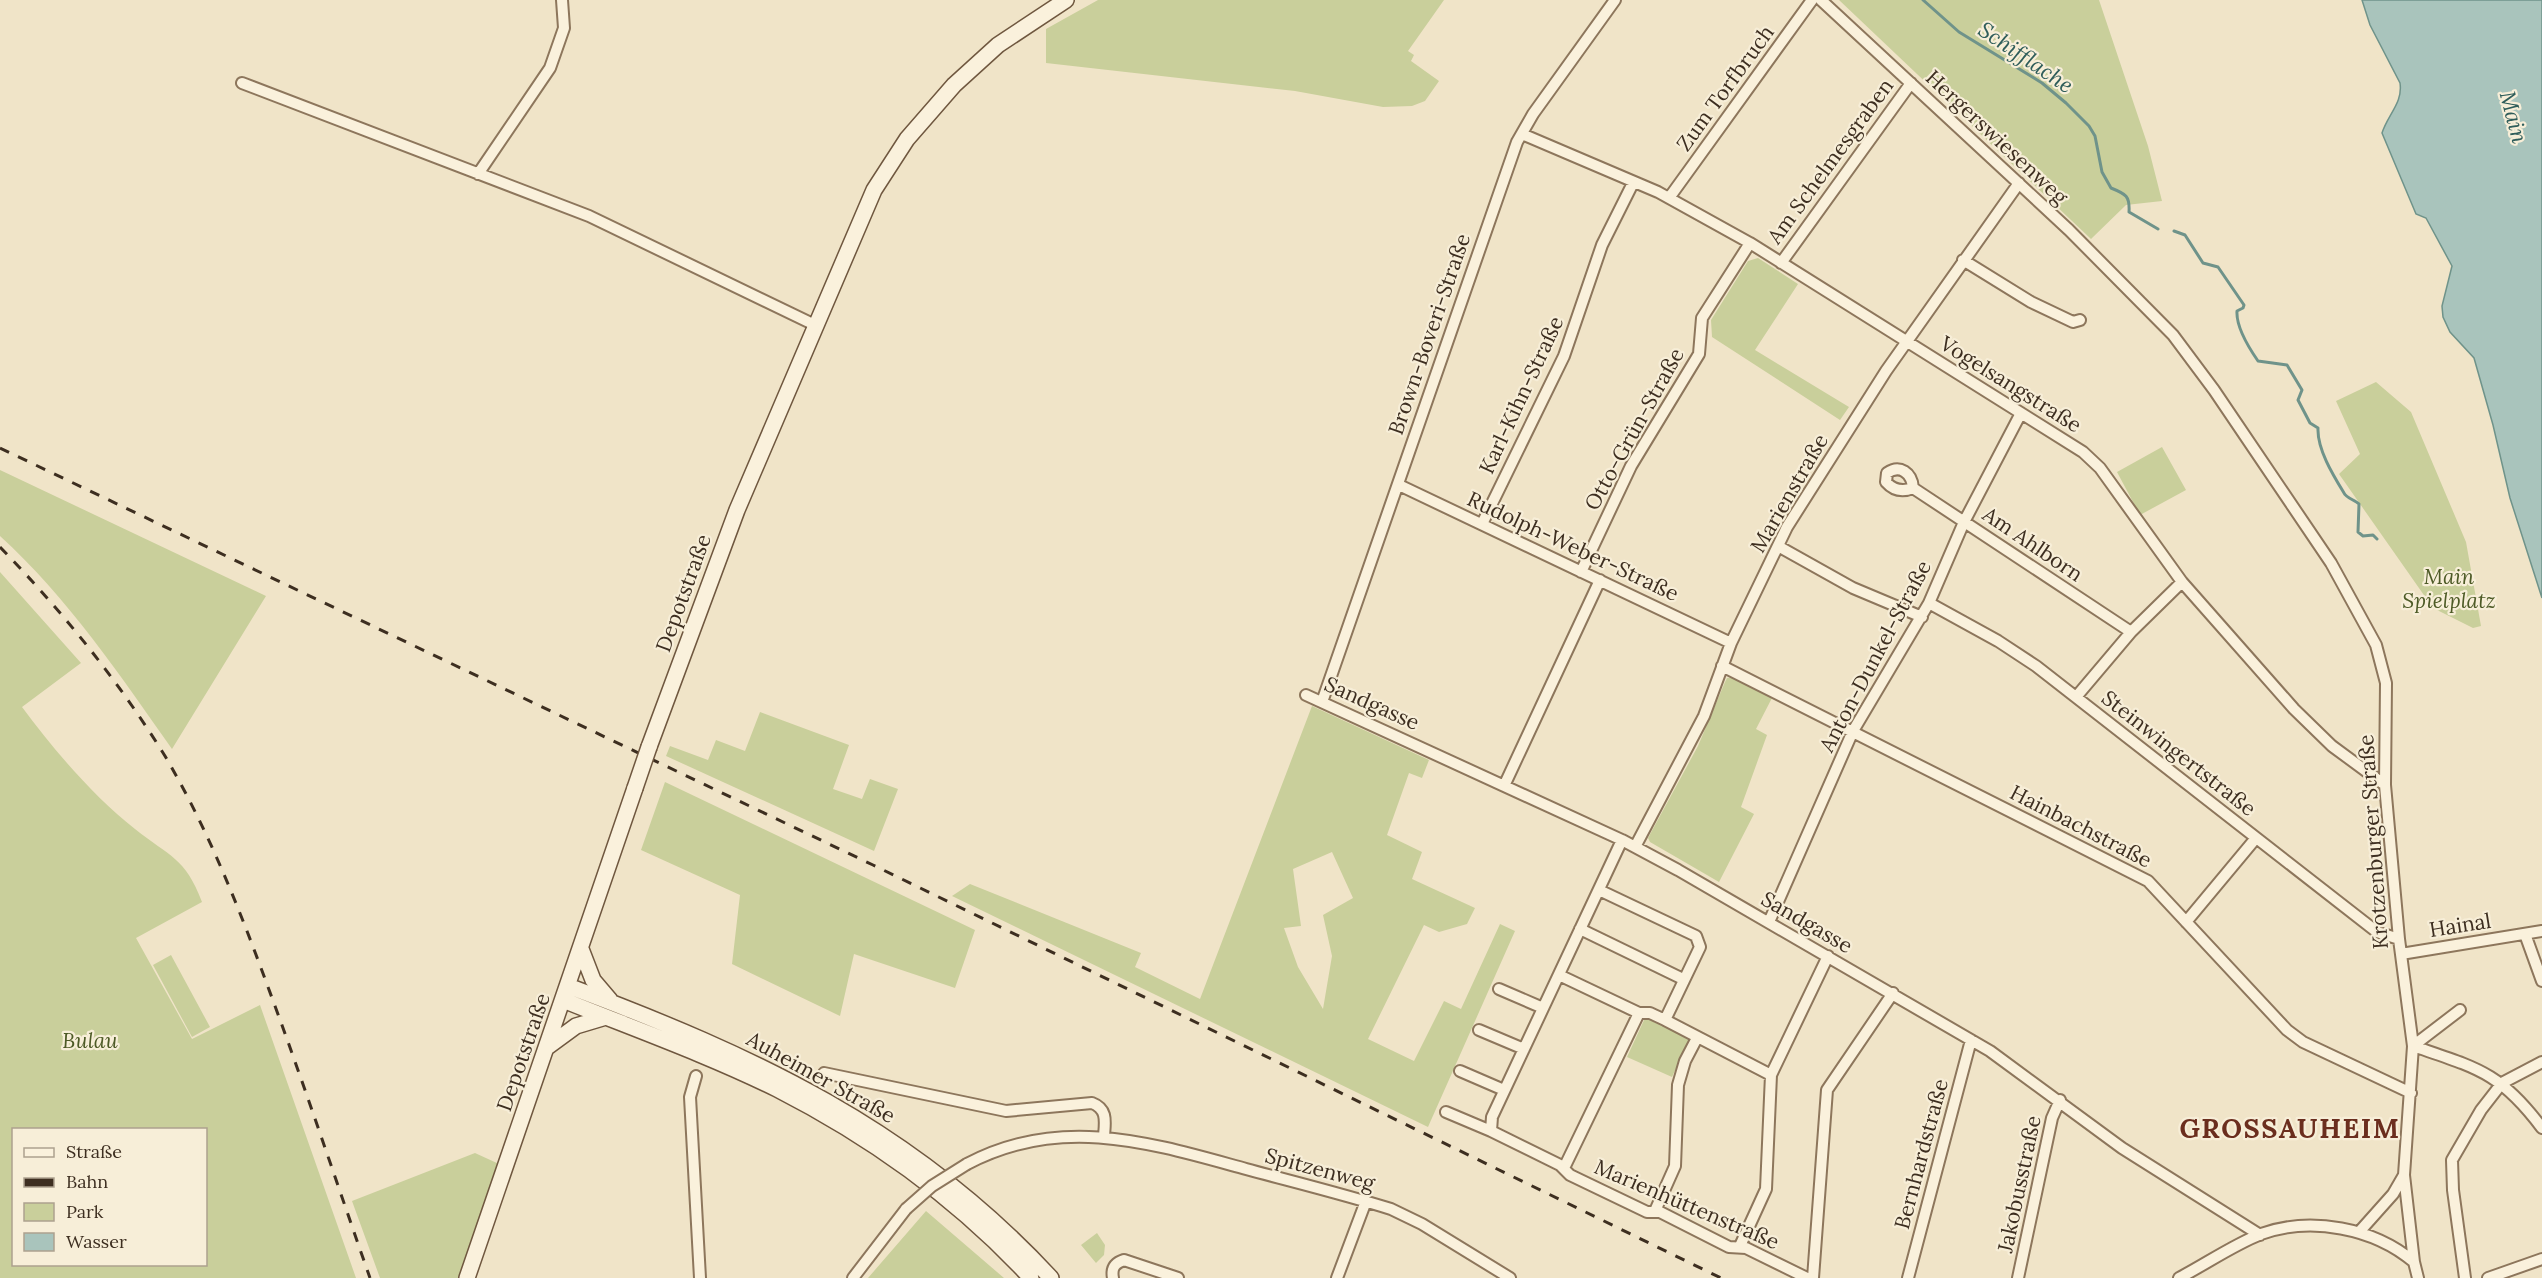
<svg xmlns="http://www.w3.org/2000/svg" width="2542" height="1278" font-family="Lora,serif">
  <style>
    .green { fill: #c9cf9b; fill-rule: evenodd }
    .water { fill: #a9c4bc; stroke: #6f938a; stroke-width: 1.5 }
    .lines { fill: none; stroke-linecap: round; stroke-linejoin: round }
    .stream { stroke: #6f938a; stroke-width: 3 }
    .street-casing { stroke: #8d765c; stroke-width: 14 }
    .secondary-casing { stroke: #6f573f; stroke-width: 18 }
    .street { stroke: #faf1dc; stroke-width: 10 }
    .secondary { stroke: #faf1dc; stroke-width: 15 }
    .rail { stroke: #3d2e20; stroke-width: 3; stroke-dasharray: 10 10; stroke-linecap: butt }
    .street-bridge-casing { stroke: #8d765c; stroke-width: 14; stroke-linecap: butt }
    .secondary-bridge-casing { stroke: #6f573f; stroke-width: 18; stroke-linecap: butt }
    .street-bridge { stroke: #faf1dc; stroke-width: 10 }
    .secondary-bridge { stroke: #faf1dc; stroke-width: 15 }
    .labels { text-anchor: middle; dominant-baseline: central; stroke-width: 4.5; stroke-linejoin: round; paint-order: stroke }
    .street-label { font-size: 21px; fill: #3d2e20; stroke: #f7eed8 }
    .park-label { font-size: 21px; font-style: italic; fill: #4d5a26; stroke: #f7eed8 }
    .water-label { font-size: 22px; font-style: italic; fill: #2f5d5a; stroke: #f7eed8 }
    .district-label { font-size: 27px; font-weight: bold; letter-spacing: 1.5px; fill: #6b2e1e; stroke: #f7eed8 }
  </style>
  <rect width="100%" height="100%" fill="#f0e4c8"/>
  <path class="green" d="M1098,0H1444L1408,51L1414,55L1411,61L1439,81L1425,101L1412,106L1383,107L1295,91L1046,63V29Z
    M1839,0H2099L2148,146L2162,201L2126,205L2091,239Z
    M1758,258L1798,284L1755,350L1849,407L1840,420L1712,337L1711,320L1748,261Z
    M2376,382L2411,412L2466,542L2481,626L2473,628L2433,608L2339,474L2360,454L2336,401Z
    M2162,447L2186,490L2140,515L2117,472Z
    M0,470L266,596L172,749C120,675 68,598 0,536Z
    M0,572L81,663L22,707C53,749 94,797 135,829C170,857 185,857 202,902L136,938L192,1039L260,1005L356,1278H0ZM14,1130H206V1264H14Z
    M1736,677L1773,696L1756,729L1767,735L1741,807L1754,814L1719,882L1650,842L1648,838L1698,746L1725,682L1727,678Z
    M1312,706L1429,760L1422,778L1409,773L1387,835L1422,852L1412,879L1475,908L1467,924L1439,932L1424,925L1368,1039L1414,1061L1444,1001L1461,1009L1500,924L1515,931L1428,1127L952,896L970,884L1141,953L1135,967L1200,999ZM1332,852L1353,898L1323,915L1332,956L1323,1009L1298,967L1284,928L1301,926L1293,869Z
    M760,712L849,745L833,789L862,799L870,779L898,789L874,851L666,756L670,746L708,760L716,740L745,751Z
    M665,782L975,930L955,988L854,954L840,1016L732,964L740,895L641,850Z
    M171,955L210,1027L192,1037L153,965Z
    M1645,1018L1690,1038L1672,1077L1627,1057Z
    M475,1153L499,1164L459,1278H380L352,1201Z
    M926,1211L1004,1278H868Z
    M1097,1233L1105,1245L1104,1255L1096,1263L1081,1245Z"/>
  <path class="water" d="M2362,0H2542V598L2510,498L2493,425L2474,358L2450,332L2443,317L2442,306L2452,266L2426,218L2416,214L2382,133C2388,114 2403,103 2400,83L2370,25Z"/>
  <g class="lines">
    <path class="stream" d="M1923,0L1959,32L2042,83L2066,103L2089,126L2095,136L2102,172L2111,188C2126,194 2130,196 2129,212L2158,229
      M2174,231L2185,235L2203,263L2218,267L2244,305L2243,308L2237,311C2236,326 2249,348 2258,361L2287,365L2302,390L2298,400L2310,423L2318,428C2317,449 2333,475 2344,493C2346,498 2355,500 2359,504L2358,532L2363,536L2373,535L2377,539"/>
    <defs>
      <path id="street" d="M1821,0L2069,230L2173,335L2214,390L2331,563L2376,645L2386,683L2385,785L2399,939L2413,1046L2404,1175L2393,1194L2360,1231
        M242,83L589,216L817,326
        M1522,134L1658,192L1750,243L2083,452L2100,468L2182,582L2294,709L2332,746L2385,785
        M478,174L550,68L564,28L562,0
        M1669,198L1812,0
        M1963,260L2031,302L2073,322L2080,320
        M1781,263L1911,83
        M1399,485L1731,643
        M1913,488C1903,492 1894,491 1886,482L1887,473C1900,464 1912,473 1913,488L2131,632
        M1482,524L1564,356L1602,245L1633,183
        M1778,546L1853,588L1922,617
        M1581,572L1631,466L1699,354L1702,318L1750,243
        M1929,603L1998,641L2036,666L2377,932L2399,939
        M1722,666L2148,881L2287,1030L2303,1042L2411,1093
        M1306,695L1622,840L1678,870L1990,1051L2122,1148L2260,1235
        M2076,697L2131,632L2182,582
        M1322,702L1517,142L1533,114L1615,0
        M1504,786L1600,580
        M1622,840L1492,1117L1491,1131L1560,1165L1570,1175L1647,1212H1660L1729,1247L1746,1248L1807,1278
        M1635,847L1704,716L1731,643L1787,527L1886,371L2019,183
        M1599,890L1696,936L1700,947L1665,1020
        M1769,922L1853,731L1929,603L1964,522L2021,413
        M2186,922L2256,838
        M1580,929L1683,979
        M2525,934L2542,981
        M2401,954L2542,931
        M1559,975L1639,1013H1650L1665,1020L1771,1075
        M1499,989L1543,1008
        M1479,1030L1524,1049
        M2413,1046C2477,1068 2500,1072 2542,1128
        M2413,1046L2460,1010
        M1460,1071L1504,1090
        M824,1073L1006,1111L1092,1103C1108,1109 1105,1122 1104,1136
        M696,1076L690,1097L700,1278
        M1446,1112L1491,1131
        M967,1164C1061,1114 1151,1143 1246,1169C1294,1182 1343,1194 1391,1209L1422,1224L1510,1278
        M1564,1168L1639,1013
        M2404,1175L2414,1262L2418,1278
        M1655,1211L1675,1166L1678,1085L1685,1061L1697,1038
        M1740,1246L1766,1189L1771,1075L1828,956
        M853,1278L906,1209
        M1113,1278C1111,1268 1115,1263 1124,1260L1178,1278
        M1337,1278L1366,1201
        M1813,1278L1827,1090L1893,993
        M1908,1278L1971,1040
        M2018,1278L2052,1118L2060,1100
        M2179,1278C2206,1264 2233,1245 2261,1234C2311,1216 2374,1228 2414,1262
        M2465,1278L2453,1190L2452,1160L2481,1110L2502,1083L2542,1062
        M2488,1278L2542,1259"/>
      <path id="secondary" d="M649,747L737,510L874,190L907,139L954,85L998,45L1066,0
        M581,949L593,980L610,1000
        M568,986C755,1056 913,1129 1051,1278
        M563,1000C635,1029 708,1055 777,1089C871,1137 959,1200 1031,1278
        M546,1048L576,1026L606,1017
        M467,1278L635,788"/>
    </defs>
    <use href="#street" class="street-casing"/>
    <use href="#secondary" class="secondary-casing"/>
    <use href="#street" class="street"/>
    <use href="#secondary" class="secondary"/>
    <path class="rail" d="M0,448L873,865L1721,1278
      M0,547C62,611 118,680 165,756C208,829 239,908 268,987C304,1084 336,1181 370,1278"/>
    <defs>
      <path id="street-bridge" d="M906,1209L932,1186L967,1164"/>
      <path id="secondary-bridge" d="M635,788L649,747"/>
    </defs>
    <use href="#street-bridge" class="street-bridge-casing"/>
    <use href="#secondary-bridge" class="secondary-bridge-casing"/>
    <use href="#street-bridge" class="street-bridge"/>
    <use href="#secondary-bridge" class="secondary-bridge"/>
  </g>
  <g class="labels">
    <g class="street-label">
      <text transform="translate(1725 88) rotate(-54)">Zum Torfbruch</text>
      <text transform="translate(1997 137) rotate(43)">Hergerswiesenweg</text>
      <text transform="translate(1830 161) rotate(-54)">Am Schelmesgraben</text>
      <text transform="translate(1429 334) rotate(-71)">Brown-Boveri-Straße</text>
      <text transform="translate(2011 384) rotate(32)">Vogelsangstraße</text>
      <text transform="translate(1521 395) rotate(-65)">Karl-Kihn-Straße</text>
      <text transform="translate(1634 429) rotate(-61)">Otto-Grün-Straße</text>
      <text transform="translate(1789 493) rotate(-60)">Marienstraße</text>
      <text transform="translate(2033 544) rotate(34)">Am Ahlborn</text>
      <text transform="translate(1573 546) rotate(25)">Rudolph-Weber-Straße</text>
      <text transform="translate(683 593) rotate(-70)">Depotstraße</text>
      <text transform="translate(1875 656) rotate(-62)">Anton-Dunkel-Straße</text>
      <text transform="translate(1372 703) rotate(24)">Sandgasse</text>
      <text transform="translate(2179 753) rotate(38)">Steinwingertstraße</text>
      <text transform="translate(2081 826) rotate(27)">Hainbachstraße</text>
      <text transform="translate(2373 842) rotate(-94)">Krotzenburger Straße</text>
      <text transform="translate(1807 922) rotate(30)">Sandgasse</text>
      <text transform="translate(2460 925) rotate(-9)">Hainal</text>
      <text transform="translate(523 1052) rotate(-71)">Depotstraße</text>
      <text transform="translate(821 1077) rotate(29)">Auheimer Straße</text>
      <text transform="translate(1921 1154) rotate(-75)">Bernhardstraße</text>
      <text transform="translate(1320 1169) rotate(15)">Spitzenweg</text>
      <text transform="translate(2019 1184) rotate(-78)">Jakobusstraße</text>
      <text transform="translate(1687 1204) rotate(23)">Marienhüttenstraße</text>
    </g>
    <g class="park-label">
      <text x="2449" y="576">Main<tspan x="2449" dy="24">Spielplatz</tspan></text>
      <text x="90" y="1040">Bulau</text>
    </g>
    <g class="water-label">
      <text transform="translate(2026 57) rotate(34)">Schifflache</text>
      <text transform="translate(2514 117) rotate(75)">Main</text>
    </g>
    <g class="district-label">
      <text x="2290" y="1128">GROSSAUHEIM</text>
    </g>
  </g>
  <rect x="12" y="1128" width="195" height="138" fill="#f7eed8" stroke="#ada18e" stroke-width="1.5"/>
  <rect x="24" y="1148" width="30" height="9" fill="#faf1dc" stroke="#ada18e" stroke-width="1.5"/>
  <text x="66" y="1158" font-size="18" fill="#3d2e20">Straße</text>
  <rect x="24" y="1178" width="30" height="9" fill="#3d2e20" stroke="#ada18e" stroke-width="1.5"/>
  <text x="66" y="1188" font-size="18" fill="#3d2e20">Bahn</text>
  <rect x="24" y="1203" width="30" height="18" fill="#c9cf9b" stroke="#ada18e" stroke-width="1.5"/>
  <text x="66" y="1218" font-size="18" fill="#3d2e20">Park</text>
  <rect x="24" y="1233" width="30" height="18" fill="#a9c4bc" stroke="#ada18e" stroke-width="1.5"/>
  <text x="66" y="1248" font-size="18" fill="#3d2e20">Wasser</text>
</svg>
